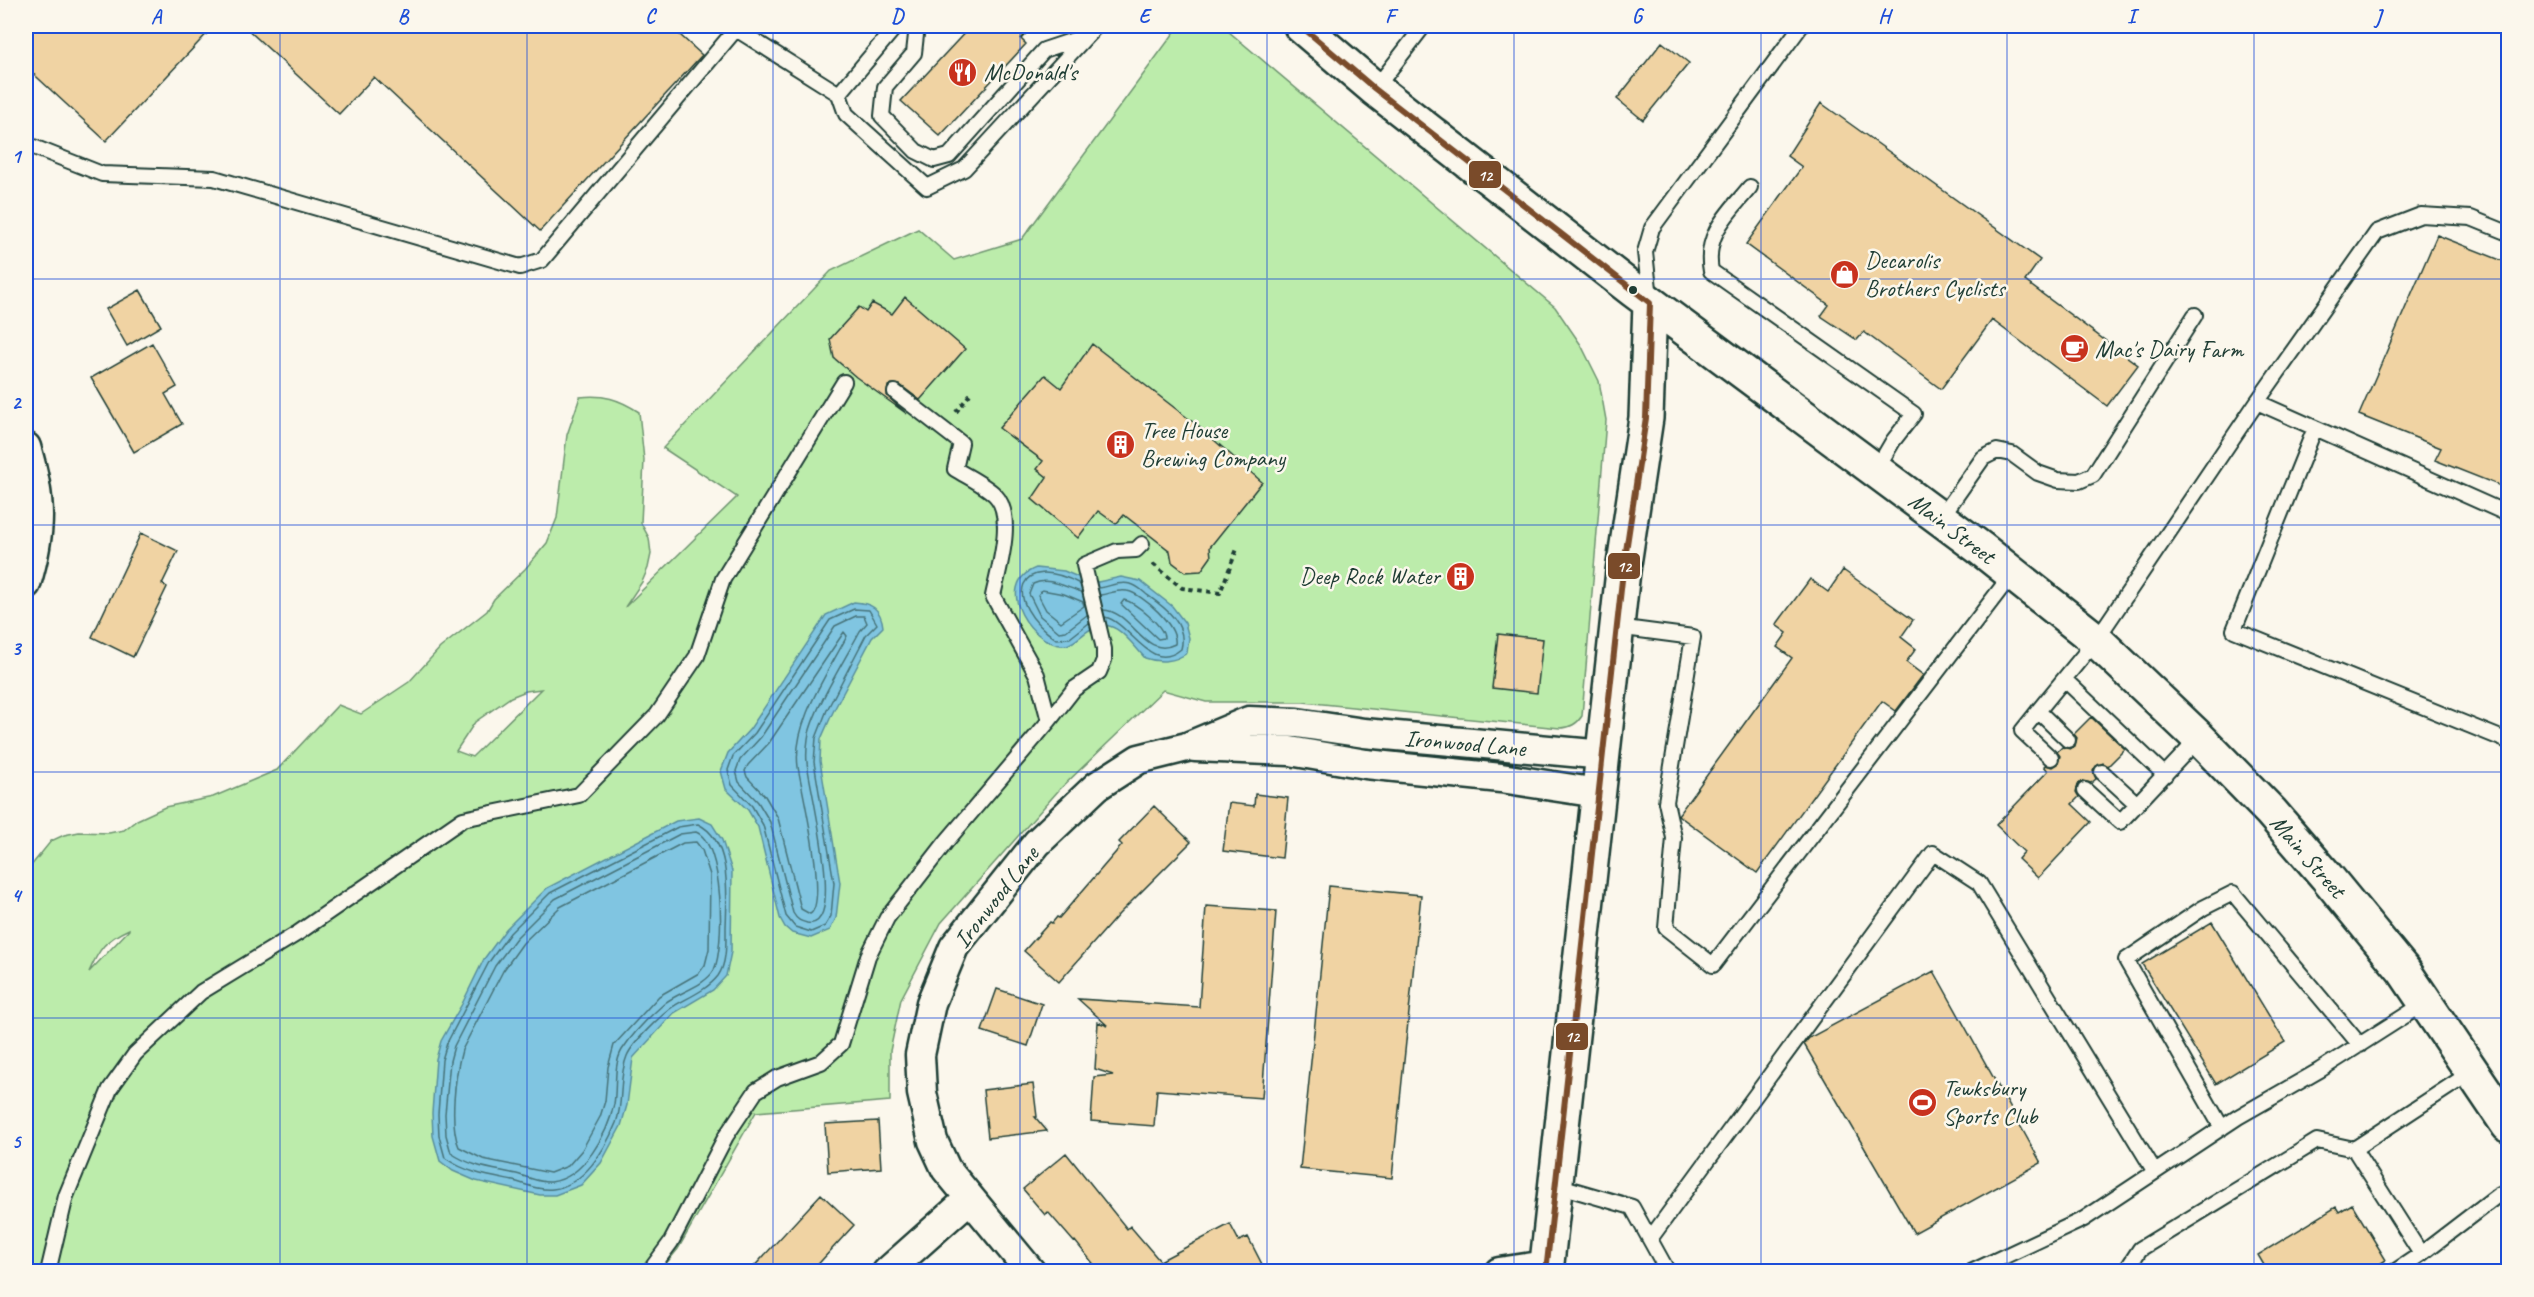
<svg xmlns="http://www.w3.org/2000/svg" width="2534" height="1297" font-family="Caveat,sans-serif">
  <style>
    .green { fill: #bcecab; stroke: #6e9470; stroke-width: 1.5; fill-rule: evenodd }
    .water { fill: #80c5e1; stroke: #598f9c; stroke-width: 1.5 }
    .lines { fill: none; stroke-linecap: round; stroke-linejoin: round }
    .shore { stroke: #467379; stroke-width: 1.5 }
    .building { fill: #f0d3a3; stroke: #1f3d34; stroke-width: 1.5 }
    .lane-casing { stroke: #1f3d34; stroke-width: 18 }
    .street-casing { stroke: #1f3d34; stroke-width: 33 }
    .secondary-casing { stroke: #1f3d34; stroke-width: 38 }
    .path { stroke: #1f3d34; stroke-width: 4; stroke-dasharray: 4.5 4.5; stroke-linecap: butt }
    .lane { stroke: #fbf7ec; stroke-width: 14 }
    .street { stroke: #fbf7ec; stroke-width: 28 }
    .secondary { stroke: #fbf7ec; stroke-width: 33 }
    .bus-1-casing { stroke: #fbf7ec; stroke-width: 10 }
    .bus-1 { stroke: #7a4b2a; stroke-width: 6 }
    .grid { fill: none; stroke: #1d4ed8; stroke-width: 1.5; stroke-opacity: 0.55 }
    .bus-dot { fill: #1f3d34; stroke: #fbf7ec; stroke-width: 2 }
    .labels { text-anchor: middle; dominant-baseline: central; stroke-width: 5; stroke-linejoin: round; paint-order: stroke }
    .poi-label { font-size: 24px; fill: #1f3d34; stroke: #fbf7ec; text-anchor: start }
    .street-label { font-size: 24px; fill: #1f3d34; stroke: #fbf7ec }
    .line-badge { stroke: #fbf7ec; stroke-width: 2 }
    .badge-label { font-size: 16px; text-anchor: middle; font-weight: bold; fill: #fff }
    .neatline { fill: none; stroke: #1d4ed8; stroke-width: 2 }
    .grid-label { font-size: 20px; text-anchor: middle; font-weight: bold; fill: #1d4ed8 }
  </style>
  <rect width="100%" height="100%" fill="#fbf7ec"/>
  <filter id="ink" filterUnits="userSpaceOnUse"><feTurbulence type="fractalNoise" baseFrequency=".0167" numOctaves="2"/><feDisplacementMap in="SourceGraphic" scale="12" xChannelSelector="R" yChannelSelector="G"/><feConvolveMatrix kernelMatrix="1 2 1 2 8 2 1 2 1" color-interpolation-filters="sRGB"/></filter>
  <g filter="url(#ink)">
    <path class="green" d="M1179,26H1222L1555,307L1581,345L1599,381L1606,420L1582,716C1577,724 1569,728 1560,728L1303,702H1206L1163,690L1059,790L941,923L901,999L890,1051V1101L756,1112L678,1249L660,1271L26,1272V872L51,841L64,835L79,832L109,833L124,830L137,820L165,807L213,797L277,770L338,705L361,714L409,682L440,648L487,611L494,599L525,569L547,543L557,518L567,435L580,397C603,394 619,399 639,412L644,460L641,523L649,538L651,554L648,568L642,582L625,607L737,497L663,448L831,271L918,229L954,260L1022,239ZM541,689L472,757L456,751L475,722L511,697L526,691ZM129,929V930L89,972C99,949 105,940 129,929Z"/>
    <path class="water" d="M1036,568L1064,571L1083,579L1098,582L1121,577L1140,581L1172,606L1185,623L1189,638L1187,653C1175,662 1159,663 1145,658C1130,642 1114,615 1091,629C1082,634 1076,642 1067,645C1033,649 991,585 1036,568Z
      M854,602C871,603 881,608 883,627L872,638L833,712L821,739L820,761L840,883L836,918L830,930L811,938L792,933L785,927L780,918L758,827L748,810L726,789L721,771L728,753L750,729L826,615Z
      M699,818L712,824L722,840L732,871L731,952L726,976L713,990L674,1013L633,1058L627,1105L621,1126L601,1163L581,1185L555,1195H540L476,1181L453,1171L440,1161L433,1136L432,1113L436,1059L441,1041L462,1004L484,959L506,929L547,888L676,821Z"/>
    <g class="lines">
      <path class="shore" d="M1080,584C1018,551 1000,600 1056,639L1070,638L1089,623
        M1098,588C1109,587 1119,581 1130,584C1137,585 1141,590 1146,594C1164,607 1188,623 1181,649C1150,675 1131,623 1105,617
        M1042,590L1064,594L1083,602L1084,606L1061,622L1046,610L1038,595Z
        M1082,592C1066,588 1049,576 1033,584L1029,594L1040,616L1059,632L1066,631L1087,615
        M1100,595C1109,594 1118,589 1127,591C1143,594 1178,626 1175,644C1144,660 1133,611 1103,610
        M1124,600C1135,602 1164,626 1164,638L1158,639L1121,604Z
        M854,609L869,610L877,624L866,635L827,710L816,738L814,762L834,883L831,916L825,926L811,932L795,927L786,916L763,825L752,806L732,785L728,770L733,756L755,733L830,620Z
        M856,616H864L867,623L860,631C847,656 811,713 808,739C807,746 806,754 807,762C808,782 848,932 807,923C800,921 797,920 793,913L770,822L758,802L739,782L736,771L740,760L761,737L835,626Z
        M844,632L847,636C828,673 792,723 798,767C802,791 829,903 810,914L801,909L778,818L765,796L747,777L745,771L748,765L769,743Z
        M698,824C732,840 727,896 726,927C726,942 727,964 718,976C707,990 689,997 674,1006C661,1015 633,1042 627,1056C618,1077 624,1102 616,1123C605,1150 584,1185 553,1189C539,1191 526,1184 513,1181C488,1176 467,1173 445,1158L439,1136L438,1114L442,1060L447,1043L489,962L510,933L550,893L678,827Z
        M696,832C724,843 725,946 714,970C705,986 679,992 665,1003C650,1016 633,1033 622,1050C613,1065 617,1087 614,1104C608,1133 584,1178 551,1182C541,1183 530,1178 520,1175C496,1169 473,1168 451,1153L446,1135L445,1114L450,1061L454,1046L495,966L516,938L555,899L680,834Z
        M696,842L702,850L710,875L709,949L705,965L699,973L659,996L614,1045L608,1067L605,1101L600,1117L582,1150L568,1166L550,1173L483,1159L459,1147C449,1124 455,1075 462,1050L503,971L523,943L560,907L683,843Z"/>
    </g>
    <path class="building" d="M26,26H214L106,141L26,67Z
      M244,26H670L702,55L540,231L374,77L339,114Z
      M971,26H1033L1021,39L1026,44L940,136L901,101Z
      M1662,42L1689,63L1643,120L1617,99Z
      M1821,103L2040,260L2025,281L2138,365L2107,406L1992,320L1941,389L1864,332L1857,340L1821,316L1829,305L1746,244L1802,167L1787,156Z
      M2437,235L2508,263V489L2435,460L2441,448L2359,415Z
      M140,290L161,326L127,346L106,309Z
      M905,297L965,349L920,400L900,385L892,384L888,386L887,396L907,414L856,377L834,358L830,339L859,307L866,312L872,303L892,314Z
      M152,343L177,387L165,394L182,424L134,452L91,378Z
      M1092,344L1198,426L1262,482L1210,547L1211,557L1201,571L1185,572L1172,562L1170,551L1124,515L1116,524L1098,511L1078,538L1032,499L1047,477L1037,469L1043,461L999,428L1045,375L1061,388Z
      M141,533L178,551L162,584L167,587L133,657L92,637Z
      M1843,570L1913,620L1901,637L1916,649L1906,662L1923,675L1896,711L1882,701L1757,873L1678,815L1792,658L1777,647L1787,633L1776,625L1810,579L1828,592Z
      M1498,634L1543,639L1537,693L1492,688Z
      M2091,717L2125,749L2108,766L2103,763L2096,766L2093,771L2096,779L2091,783L2083,781L2078,784L2076,792L2079,797L2072,804L2091,822L2038,878L2018,859L2024,852L1996,825L2048,771L2044,766L2045,765L2053,767L2058,764L2060,756L2057,752L2062,747L2070,749L2075,746L2077,738L2074,734Z
      M1255,794L1288,798L1282,858L1223,851L1229,803L1254,806Z
      M1154,806L1191,842L1119,914L1059,982L1024,951L1050,922L1052,923L1057,917L1059,918L1122,845L1119,842Z
      M1329,886L1421,895L1392,1178L1300,1169Z
      M1206,906L1276,911L1262,1098L1157,1090L1154,1126L1091,1121L1094,1077L1113,1075L1095,1069L1098,1022L1108,1026L1078,999L1199,1007Z
      M2212,922L2285,1042L2216,1084L2142,964Z
      M1934,971L2041,1163L1914,1233L1804,1044L1809,1038Z
      M997,989L1042,1004L1028,1046L982,1031Z
      M1033,1084L1037,1117H1035L1047,1131L988,1138L983,1090Z
      M878,1121L881,1168L828,1172L825,1124Z
      M1066,1153L1127,1229L1130,1226L1160,1261L1230,1224L1239,1241L1248,1237L1266,1272H1100L1075,1241L1074,1242L1048,1212L1045,1215L1023,1189Z
      M821,1194L854,1225L811,1272H749Z
      M2352,1204L2386,1260L2367,1272H2268L2258,1255L2336,1207L2339,1212Z"/>
    <g class="lines">
      <defs>
        <path id="lane" d="M739,26L736,29L839,94L846,114L927,187L964,169L1096,26
          M917,26L914,53L885,87L882,116L916,151L934,160L949,156L1044,50L1086,36
          M1375,89L1422,28L1419,26
          M839,94L896,26
          M26,144L102,174L214,178L520,267L542,260L736,29L732,26
          M1750,187C1728,214 1704,234 1711,271L1914,414L1893,441L1876,470
          M1650,298L1645,252L1652,228L1801,26
          M2257,402L2508,514
          M2315,428L2234,630L2508,741
          M1940,519L1983,458L1997,451L2012,454L2038,473L2058,480L2079,481L2093,475L2195,315
          M1617,627L1693,637L1666,802L1674,838L1666,928L1713,965L2012,574
          M2064,679L2165,775
          M2038,711L2022,731L2051,758
          M1049,721L1074,689L1099,672L1104,660V649L1084,565L1117,551L1136,550L1142,544
          M2068,740L2038,711L2096,640L2257,402L2377,232L2421,215L2471,218L2508,233
          M2102,772L2137,804L2199,738
          M2085,790L2120,822L2137,804
          M2222,1128L2126,960L2203,908L2233,893L2360,1045
          M2354,1149L2473,1071
          M1556,1185L1632,1207L1668,1272
          M1650,1239L1933,853L1979,883L2155,1172
          M48,1272L66,1196L110,1089L135,1054L201,992L298,933L463,819L579,795L657,715L697,656L723,579L844,382
          M649,1272L671,1242L726,1136L756,1091L777,1078L821,1062L841,1044L868,956L887,918L946,842L1049,721L1037,675L993,596C998,571 1016,516 995,495C985,485 968,477 955,469L961,443L895,392
          M1971,1272L2084,1219L2238,1117L2320,1070L2425,1003
          M2125,1272L2140,1249L2317,1141L2354,1149L2421,1254
          M2394,1272L2421,1254L2498,1195L2508,1190"/>
        <path id="street" d="M26,447C42,500 42,531 26,584
          M1195,747L1290,751L1366,764L1501,778L1598,793
          M887,1272L969,1199
          M1031,1272L946,1169L933,1141L922,1093L920,1055L931,1003L954,947L1037,843L1097,786L1139,759L1187,747L1249,721L1297,723L1364,733L1604,755
          M1499,1272L1547,1265"/>
        <path id="secondary" d="M1301,26L1375,89L1633,290L1980,548L2096,640L2199,738L2271,812L2326,876L2404,971L2508,1125
          M1546,1272L1623,571L1646,418L1650,303"/>
      </defs>
      <use href="#lane" class="lane-casing"/>
      <use href="#street" class="street-casing"/>
      <use href="#secondary" class="secondary-casing"/>
      <path class="path" d="M956,412L971,393
        M1153,564L1182,588L1220,593L1237,549"/>
      <use href="#lane" class="lane"/>
      <use href="#street" class="street"/>
      <use href="#secondary" class="secondary"/>
      <defs>
        <path id="bus-1" d="M1301,26L1375,89L1650,303L1646,418L1623,571L1546,1272"/>
      </defs>
      <use href="#bus-1" class="bus-1-casing"/>
      <use href="#bus-1" class="bus-1"/>
    </g>
  </g>
  <path class="grid" d="M280,26V1272M527,26V1272M773,26V1272M1020,26V1272M1267,26V1272M1514,26V1272M1761,26V1272M2007,26V1272M2254,26V1272M26,279H2508M26,525H2508M26,772H2508M26,1018H2508"/>
  <defs>
    <symbol id="restaurant-disc" viewBox="-11 -11 22 22"><circle r="9.5" fill="#c8321e" stroke="#fbf7ec"/><path d="M-5-6h1v4h1v-4h1v4h1v-4h1v5L-1.5 .5V6h-2V.5L-5-1ZM5-6V6H3V1.5H1.5Q1.5-4 5-6Z" fill="#fff"/></symbol>
    <symbol id="shop-disc" viewBox="-11 -11 22 22"><circle r="9.5" fill="#c8321e" stroke="#fbf7ec"/><path d="M-5-2.5h2.3a2.7 3.5 0 0 1 5.4 0H5L5.5 6h-11ZM-1.5-2.5h3a1.5 2.3 0 0 0-3 0Z" fill="#fff"/></symbol>
    <symbol id="cafe-disc" viewBox="-11 -11 22 22"><circle r="9.5" fill="#c8321e" stroke="#fbf7ec"/><path d="M-5.5-4.5H6V0H3Q3 3.5 0 3.5H-2.5Q-5.5 3.5-5.5 0ZM3-3.2v2h1.7v-2ZM-6 4.5H4V6H-6Z" fill="#fff"/></symbol>
    <symbol id="building-disc" viewBox="-11 -11 22 22"><circle r="9.5" fill="#c8321e" stroke="#fbf7ec"/><path d="M-4-6H4V6H1V3H-1V6H-4ZM-2.5-4.3h1.7v1.8h-1.7ZM.8-4.3h1.7v1.8H.8ZM-2.5-1h1.7V.8h-1.7ZM.8-1h1.7V.8H.8Z" fill="#fff"/></symbol>
    <symbol id="stadium-disc" viewBox="-11 -11 22 22"><circle r="9.5" fill="#c8321e" stroke="#fbf7ec"/><path d="M0-5a6.5 5 0 1 0 0 10a6.5 5 0 1 0 0-10ZM-3.5-1.8h7v3.6h-7Z" fill="#fff"/></symbol>
  </defs>
  <g fill-rule="evenodd">
    <use href="#restaurant-disc" x="946" y="56" width="33" height="33"/>
    <use href="#shop-disc" x="1828" y="258" width="33" height="33"/>
    <use href="#cafe-disc" x="2058" y="332" width="33" height="33"/>
    <use href="#building-disc" x="1104" y="428" width="33" height="33"/>
    <use href="#building-disc" x="1444" y="560" width="33" height="33"/>
    <use href="#stadium-disc" x="1906" y="1086" width="33" height="33"/>
  </g>
  <circle class="bus-dot" cx="1633" cy="290" r="5"/>
  <g class="labels">
    <g class="poi-label">
      <text x="984" y="72">McDonald's</text>
      <text x="1865" y="260">Decarolis<tspan x="1865" dy="28">Brothers Cyclists</tspan></text>
      <text x="2095" y="349">Mac's Dairy Farm</text>
      <text x="1141" y="430">Tree House<tspan x="1141" dy="28">Brewing Company</tspan></text>
      <text x="1440" y="576" text-anchor="end">Deep Rock Water</text>
      <text x="1943" y="1088">Tewksbury<tspan x="1943" dy="28">Sports Club</tspan></text>
    </g>
    <g class="street-label">
      <text transform="translate(1952 528) rotate(37)">Main Street</text>
      <text transform="translate(1465 743) rotate(5)">Ironwood Lane</text>
      <text transform="translate(2308 856) rotate(49)">Main Street</text>
      <text transform="translate(996 897) rotate(-52)">Ironwood Lane</text>
    </g>
  </g>
  <g class="line-badge">
    <rect x="1468" y="160" width="34" height="29" rx="6" fill="#7a4b2a"/>
    <rect x="1607" y="552" width="34" height="28" rx="6" fill="#7a4b2a"/>
    <rect x="1555" y="1022" width="34" height="29" rx="6" fill="#7a4b2a"/>
  </g>
  <g class="badge-label">
    <text x="1485" y="181">12</text>
    <text x="1624" y="572">12</text>
    <text x="1572" y="1042">12</text>
  </g>
  <rect width="2534" height="1297" fill="none" stroke="#fbf7ec" stroke-width="66"/>
  <rect x="33" y="33" width="2468" height="1231" class="neatline"/>
  <g class="grid-label">
    <text x="156" y="23">A</text>
    <text x="403" y="23">B</text>
    <text x="650" y="23">C</text>
    <text x="897" y="23">D</text>
    <text x="1144" y="23">E</text>
    <text x="1390" y="23">F</text>
    <text x="1637" y="23">G</text>
    <text x="1884" y="23">H</text>
    <text x="2131" y="23">I</text>
    <text x="2378" y="23">J</text>
    <text x="16" y="163">1</text>
    <text x="16" y="409">2</text>
    <text x="16" y="655">3</text>
    <text x="16" y="902">4</text>
    <text x="16" y="1148">5</text>
  </g>
</svg>
